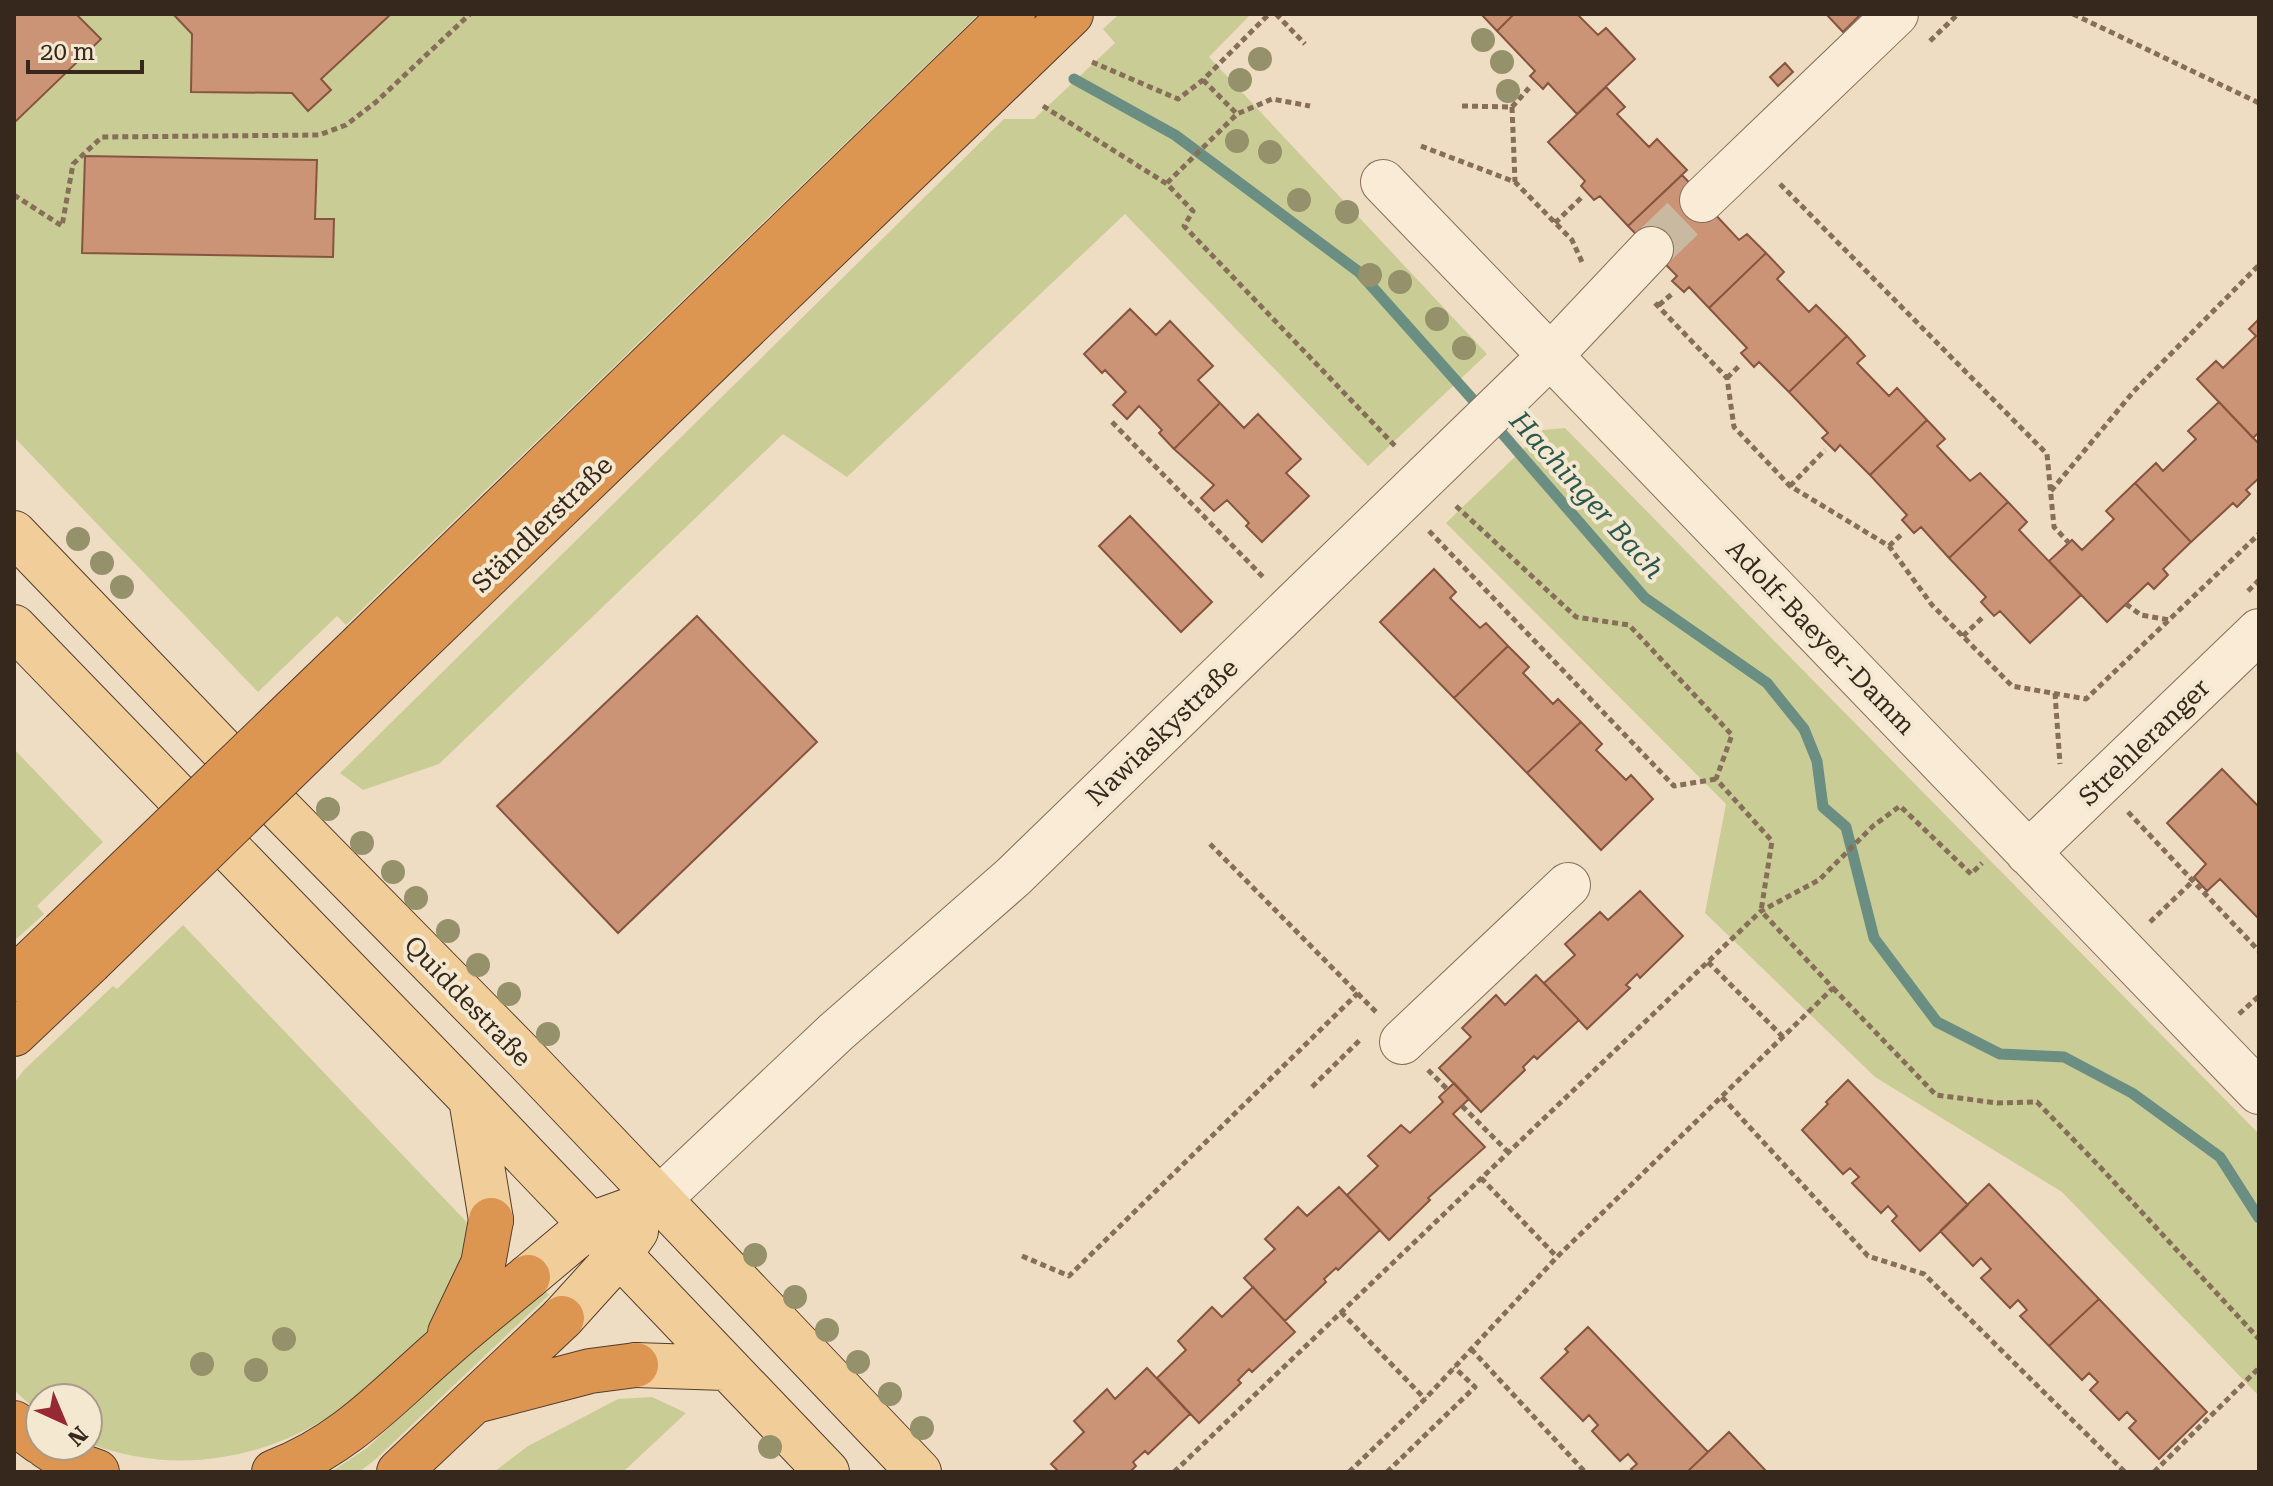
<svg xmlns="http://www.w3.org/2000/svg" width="2273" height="1486" font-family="'Roboto Serif',serif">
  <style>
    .green { fill: #cacc96 }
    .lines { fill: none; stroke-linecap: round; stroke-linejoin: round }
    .stream { stroke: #6b8e83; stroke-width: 11 }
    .building { fill: #cc9477; stroke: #86553f; stroke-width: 2 }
    .minor-tunnel { stroke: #c9b9a1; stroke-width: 44; stroke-dasharray: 44 22; stroke-linecap: butt }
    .minor-casing { stroke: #876e59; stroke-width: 46 }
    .major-casing { stroke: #553d2d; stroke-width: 46 }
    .highway-casing { stroke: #553d2d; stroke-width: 46 }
    .path { stroke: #876e59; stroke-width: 5; stroke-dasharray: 6 4; stroke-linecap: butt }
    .minor { stroke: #f9ebd5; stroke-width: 44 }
    .major { stroke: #f1ce99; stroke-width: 44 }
    .highway { stroke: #dd9552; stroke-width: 44 }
    .highway-bridge-casing { stroke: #553d2d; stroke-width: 46; stroke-linecap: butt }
    .highway-bridge { stroke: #dd9552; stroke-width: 44 }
    .tree { fill: #94916b }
    .labels { text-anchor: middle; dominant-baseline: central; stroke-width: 8; stroke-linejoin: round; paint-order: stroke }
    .street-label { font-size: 26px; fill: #37281d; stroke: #f5e8d1 }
    .water-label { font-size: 28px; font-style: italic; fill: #2c5751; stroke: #f5e8d1 }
  </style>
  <rect width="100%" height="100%" fill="#eeddc2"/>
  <path class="green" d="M14,14H979L346,625L337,616L258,692L14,437Z
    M1119,14H1251L1209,57L1487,354L1368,466L1125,214L847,477L783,434L439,764L363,790L340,773L1004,119H1034L1115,43L1103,29Z
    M1565,428L2259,1134V1396L2062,1192L1875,1077L1705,913L1726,804L1446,523L1543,430Z
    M14,749L103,842L37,906L44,914L14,941Z
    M183,925L478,1234C467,1258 459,1285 446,1307C434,1327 413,1345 397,1362C315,1446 201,1486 88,1443V1398H40V1414L14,1390V1083L24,1070L113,986L117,989Z
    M541,1287L549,1295L376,1459L359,1472H331L367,1448Z
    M652,1397L686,1413L623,1472H494L528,1446L618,1399Z"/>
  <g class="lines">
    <path class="stream" d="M1074,79L1175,135L1359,272L1483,411
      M1494,424L1645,598L1767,683L1804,729L1817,761L1823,807L1846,827L1874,938L1937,1022L2000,1054L2064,1057L2132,1093L2220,1157L2259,1218"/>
  </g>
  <path class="building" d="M14,14H76L101,39L14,123Z
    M173,14H391L321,79L331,90L308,111L292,93L191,92L192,34Z
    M1481,14H1514L1497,31Z
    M1514,14H1577L1598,35L1606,28L1635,59L1577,114L1548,83L1543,89L1530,76L1535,71L1497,31Z
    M1826,14H1861L1843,32Z
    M1785,63L1793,72L1778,86L1770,77Z
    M1606,87L1625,107L1617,114L1649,147L1657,139L1687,170L1628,226L1600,196L1594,200L1581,186L1585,181L1548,142Z
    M85,156L317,160L315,219H334L333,257L82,253Z
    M1682,175L1700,194L1698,196L1739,240L1747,234L1766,253L1709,308L1689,287L1684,292L1672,281L1677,276L1628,226Z
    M1766,253L1784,272L1777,279L1809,312L1816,305L1847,336L1789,392L1759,362L1754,367L1741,353L1747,348L1709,308Z
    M1130,309L1156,335L1170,321L1213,366L1198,380L1220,403L1174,449L1159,433L1162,430L1139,406L1127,419L1113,405L1126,392L1105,370L1102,373L1084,354Z
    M2259,319V432L2253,438L2197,379L2216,361L2223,368L2256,336L2249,329Z
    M1847,336L1865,356L1857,363L1889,396L1897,388L1927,420L1870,475L1840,445L1835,451L1822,438L1828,433L1789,392Z
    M2219,402L2259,444V478L2246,490L2250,494L2237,507L2233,503L2191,542L2135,483L2156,463L2163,471L2196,439L2188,431Z
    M1220,403L1244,428L1258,414L1301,459L1286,473L1309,496L1262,542L1246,526L1249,523L1227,500L1214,511L1201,498L1214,485L1174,449Z
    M1927,420L1945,439L1937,446L1970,481L1980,473L2008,502L1949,558L1921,527L1914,533L1902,520L1907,515L1870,475Z
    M2135,483L2191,542L2163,569L2168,575L2154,589L2148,583L2107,622L2049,561L2072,540L2082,550L2114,519L2106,511Z
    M2008,502L2027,522L2019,530L2081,595L2030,643L2000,611L1994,616L1981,602L1986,597L1949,558Z
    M1130,516L1212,602L1181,632L1099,546Z
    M1434,569L1456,592L1450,598L1480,628L1486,623L1508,646L1454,698L1380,622Z
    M697,616L817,742L618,933L497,806Z
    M1508,646L1529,667L1523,673L1553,704L1558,699L1581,722L1527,773L1454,698Z
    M1581,722L1602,744L1596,750L1626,780L1631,775L1653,799L1601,850L1527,773Z
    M2222,769L2259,807V919L2220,879L2207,891L2194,877L2206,864L2167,823Z
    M1640,891L1683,936L1640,978L1637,974L1626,985L1630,988L1587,1029L1544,983L1575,955L1565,944L1600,912L1608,920Z
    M1536,975L1579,1020L1537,1059L1534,1056L1523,1067L1525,1070L1481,1112L1439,1068L1471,1037L1462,1028L1496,995L1505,1005Z
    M1848,1080L1968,1205L1920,1251L1892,1221L1897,1216L1888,1206L1881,1213L1852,1183L1859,1177L1850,1168L1843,1174L1802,1130L1828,1104L1826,1102Z
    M1454,1083L1469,1099L1453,1114L1485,1147L1428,1198L1430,1200L1389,1240L1347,1195L1378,1166L1368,1156L1401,1125L1410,1133L1443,1102L1439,1097Z
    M1989,1184L2099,1299L2049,1346L2020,1316L2027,1310L2018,1300L2010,1308L1981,1278L1991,1269L1981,1258L1973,1266L1940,1231Z
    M1339,1187L1380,1230L1338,1270L1336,1268L1324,1279L1326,1282L1285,1321L1244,1278L1275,1249L1265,1239L1298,1207L1307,1216Z
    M1253,1287L1295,1332L1252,1372L1249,1369L1238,1380L1241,1383L1199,1423L1157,1378L1186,1350L1178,1341L1212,1307L1222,1317Z
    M2099,1299L2207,1412L2159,1459L2129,1428L2136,1421L2127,1412L2119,1420L2090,1390L2098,1382L2089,1373L2082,1380L2049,1346Z
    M1588,1327L1708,1452L1687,1472H1634L1631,1469L1637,1464L1628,1454L1620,1461L1592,1431L1598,1425L1589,1415L1583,1421L1541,1378L1568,1352L1565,1349Z
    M1147,1368L1190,1414L1148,1454L1145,1451L1133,1462L1136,1466L1130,1472H1059L1051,1464L1084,1432L1074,1421L1107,1389L1115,1399Z
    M1729,1432L1767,1472H1687Z"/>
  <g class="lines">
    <path class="minor-tunnel" d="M1651,249L1702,200"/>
    <defs>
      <path id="minor" d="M1383,182L2259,1092
        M1702,200L1896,14
        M2028,853L2259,631
        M1402,1042L1568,885
        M658,1200L836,1032L1013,877L1550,356L1651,249"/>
      <path id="major" d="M14,533L234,762L525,1058L919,1472
        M14,627L471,1099L827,1472
        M471,1099L491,1220
        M528,1277L591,1224L658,1200
        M562,1318L619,1255L636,1231
        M636,1365L725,1368"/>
      <path id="highway" d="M363,643L1013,14
        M390,670L1071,14
        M14,979L62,933
        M14,1034L90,962
        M450,1333L483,1264L491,1220
        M479,1400L590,1371L636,1365
        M14,1423L40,1442
        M46,1446L72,1463L97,1472
        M274,1472C345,1445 387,1397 442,1349C470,1324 499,1301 528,1277
        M399,1472L562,1318"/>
    </defs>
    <use href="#minor" class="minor-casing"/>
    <use href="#major" class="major-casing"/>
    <use href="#highway" class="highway-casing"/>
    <path class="path" d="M1276,14L1305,44
      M2073,14L2259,103
      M1930,41L1958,14
      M1092,62L1178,99L1203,80L1269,14
      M1203,80L1237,114
      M1043,106L1167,184L1193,211L1184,226L1397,448
      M1462,106L1512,107L1515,182
      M1512,107L1529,88
      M1421,146L1515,182L1572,240L1582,262
      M1167,183L1237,114L1272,99L1310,106
      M1780,184L2047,454L2054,527L2069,543
      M14,195L62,226L73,164L102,137L319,135L346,125L376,102L470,14
      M1555,223L1582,197
      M1655,303L1727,378L1734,427L1790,486L1889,546L1932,605L2012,686L2086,699L2259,534
      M1659,305L1673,293
      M1727,378L1741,364
      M1112,422L1265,579
      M1790,486L1825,450
      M2051,491L2134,391L2259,265
      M1456,506L1576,617L1629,625L1732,735L1716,779L1772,841L1761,911
      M1429,531L1674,786L1716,779
      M1889,546L1903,533
      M2248,591L2259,580
      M2126,604L2141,615L2169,620
      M1963,636L1983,617
      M2055,693L2060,764
      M2128,812L2259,951
      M1210,844L1376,1012
      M2150,922L2193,881
      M1708,962L1784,1038
      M1833,988L1936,1095L1997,1103L2037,1102L2101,1168L2259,1339
      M2239,1014L2259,996
      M1428,1070L1447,1089
      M1312,1087L1362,1038
      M1722,1097L1868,1256L1924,1274L2125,1472
      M1462,1106L1508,1152
      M1481,1178L1557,1257
      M1022,1256L1069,1276L1358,993
      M1341,1312L1425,1399
      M1471,1349L1585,1472
      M1174,1472L1761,911L1819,880L1873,826L1900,806L1971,874L1982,863
      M1349,1472L1425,1399L1557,1257L1833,988L1761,911
      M1387,1472L1475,1387L1454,1367
      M2154,1472L2259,1368"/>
    <use href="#minor" class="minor"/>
    <use href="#major" class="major"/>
    <use href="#highway" class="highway"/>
    <defs>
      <path id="highway-bridge" d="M62,933L363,643
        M90,962L390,670"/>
    </defs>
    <use href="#highway-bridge" class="highway-bridge-casing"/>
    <use href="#highway-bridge" class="highway-bridge"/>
  </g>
  <g class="tree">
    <circle cx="1483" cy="40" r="12"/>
    <circle cx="1260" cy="59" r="12"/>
    <circle cx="1502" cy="62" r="12"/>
    <circle cx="1240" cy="80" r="12"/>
    <circle cx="1508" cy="91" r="12"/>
    <circle cx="1237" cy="141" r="12"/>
    <circle cx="1270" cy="152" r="12"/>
    <circle cx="1299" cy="200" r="12"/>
    <circle cx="1347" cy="212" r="12"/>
    <circle cx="1370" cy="275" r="12"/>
    <circle cx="1400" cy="282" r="12"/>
    <circle cx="1437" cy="319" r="12"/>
    <circle cx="1464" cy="348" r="12"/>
    <circle cx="78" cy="539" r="12"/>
    <circle cx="102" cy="563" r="12"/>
    <circle cx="122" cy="587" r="12"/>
    <circle cx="328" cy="809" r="12"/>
    <circle cx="362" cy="843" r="12"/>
    <circle cx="393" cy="872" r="12"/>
    <circle cx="416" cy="898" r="12"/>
    <circle cx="448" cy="931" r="12"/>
    <circle cx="478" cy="965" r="12"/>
    <circle cx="509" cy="994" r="12"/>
    <circle cx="548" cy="1034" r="12"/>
    <circle cx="755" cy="1255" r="12"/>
    <circle cx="795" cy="1297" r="12"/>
    <circle cx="827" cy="1330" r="12"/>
    <circle cx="284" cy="1339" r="12"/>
    <circle cx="858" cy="1362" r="12"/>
    <circle cx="202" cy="1364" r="12"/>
    <circle cx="256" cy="1370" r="12"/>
    <circle cx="890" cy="1394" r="12"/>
    <circle cx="922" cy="1428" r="12"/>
    <circle cx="770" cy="1447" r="12"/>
  </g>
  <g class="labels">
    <g class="street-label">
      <text transform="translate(542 524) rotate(-44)">Ständlerstraße</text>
      <text transform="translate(1821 637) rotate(46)">Adolf-Baeyer-Damm</text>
      <text transform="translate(1162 732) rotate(-44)">Nawiaskystraße</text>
      <text transform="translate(2144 742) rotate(-44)">Strehleranger</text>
      <text transform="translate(468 1001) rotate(46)">Quiddestraße</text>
    </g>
    <g class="water-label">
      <text transform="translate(1587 495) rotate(48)">Hachinger Bach</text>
    </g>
  </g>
  <rect width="2273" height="1486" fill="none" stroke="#37281d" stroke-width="32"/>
  <g transform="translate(64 1422) rotate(136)"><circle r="38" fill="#f5e8d1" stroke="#a99b89" stroke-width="2"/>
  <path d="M0-6L14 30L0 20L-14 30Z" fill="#962933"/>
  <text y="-12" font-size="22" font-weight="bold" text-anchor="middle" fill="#37281d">N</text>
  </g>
  <path d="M28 60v12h114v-12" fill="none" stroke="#37281d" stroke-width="4"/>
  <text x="40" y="60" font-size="24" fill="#37281d" stroke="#f5e8d1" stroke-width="6" paint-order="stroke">20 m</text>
</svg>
